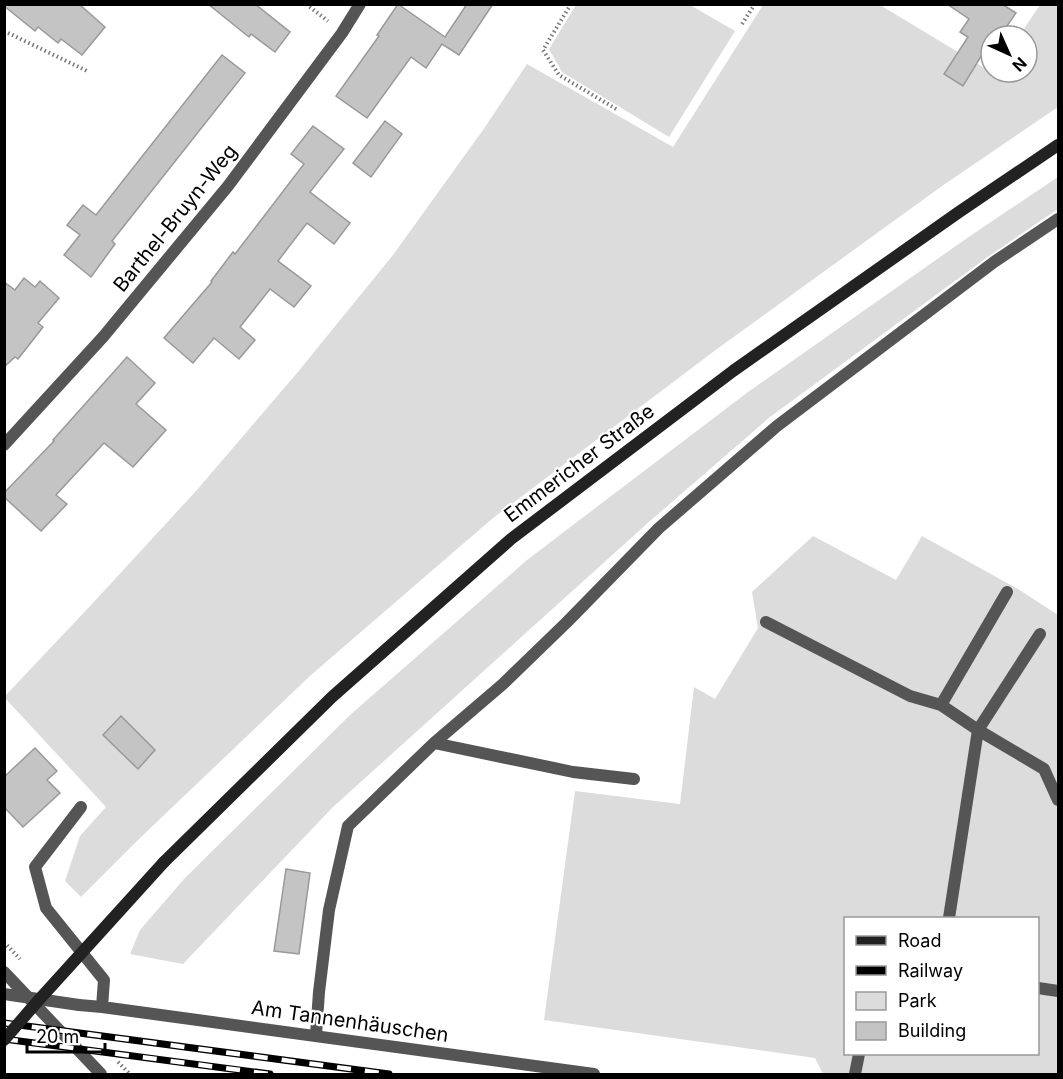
<svg xmlns="http://www.w3.org/2000/svg" width="1063" height="1079" font-family="Inter,sans-serif">
  <style>
    .green { fill: #dcdcdc; fill-rule: evenodd }
    .building { fill: #c4c4c4; stroke: #999; stroke-width: 1.5 }
    .lines { fill: none; stroke-linecap: round; stroke-linejoin: round }
    .path { stroke: #777; stroke-width: 4; stroke-dasharray: 1.5 3; stroke-linecap: butt }
    .lane { stroke: #555; stroke-width: 12 }
    .street { stroke: #555; stroke-width: 12 }
    .secondary { stroke: #222; stroke-width: 12 }
    .rail-casing { stroke: #000; stroke-width: 7 }
    .rail { stroke: #fff; stroke-width: 4.5; stroke-dasharray: 14; stroke-linecap: butt }
    .street-bridge { stroke: #555; stroke-width: 12 }
    .secondary-bridge { stroke: #222; stroke-width: 12 }
    .labels { text-anchor: middle; dominant-baseline: central; stroke-width: 4.5; stroke-linejoin: round; paint-order: stroke }
    .street-label { font-size: 20px; fill: #000; stroke: #fff }
  </style>
  <rect width="100%" height="100%" fill="#fff"/>
  <path class="green" d="M576,5H690L735,31L669,137L562,72L549,49Z
    M763,5H880L991,72H1027V36H1019L1040,5H1058V107L942,186L717,349L493,518L311,675L140,838L81,897L65,881L80,836L106,807L5,698V696L92,604L196,491L297,373L393,255L483,130L527,64L673,147Z
    M1058,177V209L989,256L770,417L650,521L333,807L183,964L130,954L140,930L184,879L350,715L527,560L748,392L970,236Z
    M813,536L896,580L922,536L1018,589L1058,615V1074H823L815,1058L544,1020L575,791L680,804L694,687L715,699L758,628L752,592ZM846,918H1038V1054H846Z"/>
  <path class="building" d="M4,4H79L105,27L82,55L61,39L58,43L38,27L35,31L4,6Z
    M208,4H255L290,32L275,52L251,34L249,37Z
    M398,4L445,37L467,4H493L459,55L442,44L426,68L411,57L367,118L336,96L379,36L377,35Z
    M947,4H1002L1016,13L1000,36H991V40L963,86L944,74L968,37L960,32L969,19Z
    M222,55L245,73L112,241L115,244L91,277L64,255L80,235L67,225L83,205L96,215Z
    M385,121L402,134L371,177L353,163Z
    M313,126L344,149L310,192L350,223L334,244L307,223L278,261L311,286L294,307L270,289L240,327L255,340L239,359L214,338L193,363L164,338L212,282L211,281L233,252L235,254L304,164L291,154Z
    M24,278L35,287L40,281L59,298L38,323L43,327L18,359L15,357L4,367V282L15,290Z
    M127,357L155,383L136,404L166,430L133,467L104,443L56,495L67,504L41,531L4,497V493L54,441L53,440Z
    M121,716L155,750L138,769L103,735Z
    M35,748L57,771L47,780L60,793L23,827L4,807V777Z
    M286,869L310,873L299,954L274,951Z"/>
  <g class="lines">
    <path class="path" d="M306,4L328,21
      M571,4L543,50L559,75L618,110
      M742,24L755,4
      M4,31L87,71
      M4,942L20,959
      M118,1062L130,1074"/>
    <path class="lane" d="M766,622L910,696L941,705L978,730L1040,634
      M941,705L1007,592
      M434,743L503,684L567,622L659,528L777,426L994,262L1058,219
      M949,918L978,730L1044,769L1058,800
      M1038,988L1058,991
      M316,1035L319,992L329,910L348,826L434,743L573,772L634,779
      M855,1074L859,1054"/>
    <path class="street" d="M4,445L103,337L228,186L342,33L360,4
      M81,807L35,867L46,908L104,980L102,1007
      M4,972L101,1074
      M79,1005L102,1007L594,1074"/>
    <path class="secondary" d="M164,862L332,697L511,539L733,371L959,212L1058,145"/>
    <defs>
      <path id="rail" d="M4,1023L389,1074
        M4,1039L270,1074"/>
    </defs>
    <use href="#rail" class="rail-casing"/>
    <use href="#rail" class="rail"/>
    <path class="street-bridge" d="M4,994L79,1005"/>
    <path class="secondary-bridge" d="M4,1040L37,1002L164,862"/>
  </g>
  <g class="labels">
    <g class="street-label">
      <text transform="translate(175 218) rotate(-51)">Barthel-Bruyn-Weg</text>
      <text transform="translate(579 463) rotate(-37)">Emmericher Straße</text>
      <text transform="translate(350 1021) rotate(8)">Am Tannenhäuschen</text>
    </g>
  </g>
  <rect width="1063" height="1079" fill="none" stroke="#000000" stroke-width="12"/>
  <rect x="844" y="917" width="195" height="138" fill="#ffffff" stroke="#999999" stroke-width="1.5"/>
  <rect x="856" y="936" width="30" height="9" fill="#222222" stroke="#999999" stroke-width="1.5"/>
  <text x="898" y="947" font-size="18" fill="#000000">Road</text>
  <rect x="856" y="966" width="30" height="9" fill="#000000" stroke="#999999" stroke-width="1.5"/>
  <text x="898" y="977" font-size="18" fill="#000000">Railway</text>
  <rect x="856" y="992" width="30" height="18" fill="#dcdcdc" stroke="#999999" stroke-width="1.5"/>
  <text x="898" y="1007" font-size="18" fill="#000000">Park</text>
  <rect x="856" y="1022" width="30" height="18" fill="#c4c4c4" stroke="#999999" stroke-width="1.5"/>
  <text x="898" y="1037" font-size="18" fill="#000000">Building</text>
  <g transform="translate(1009 54) rotate(135)"><circle r="28" fill="#ffffff" stroke="#999999" stroke-width="1.5"/>
  <path d="M0-4.5L10 22L0 15L-10 22Z" fill="#000000"/>
  <text y="-9" font-size="16" font-weight="bold" text-anchor="middle" fill="#000000">N</text>
  </g>
  <path d="M27 1043v9h78v-9" fill="none" stroke="#000000" stroke-width="3"/>
  <text x="36" y="1043" font-size="18" fill="#000000" stroke="#ffffff" stroke-width="4.5" paint-order="stroke">20 m</text>
</svg>
